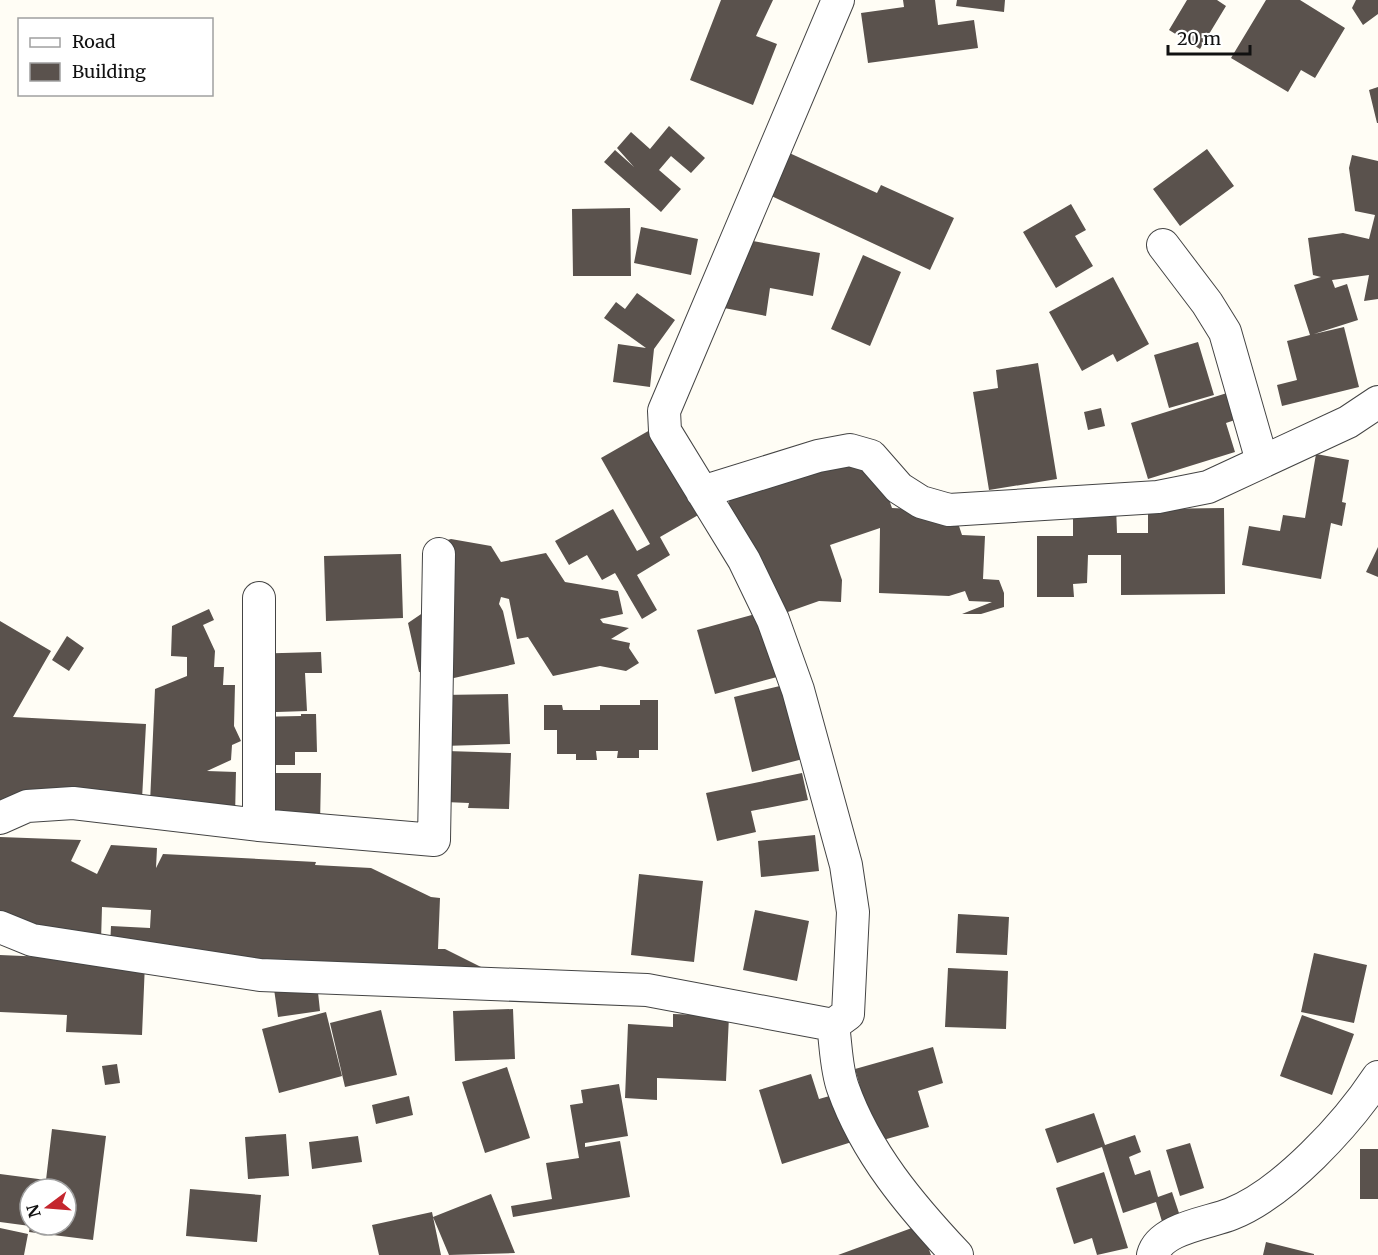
<svg xmlns="http://www.w3.org/2000/svg" width="1378" height="1255" font-family="Merriweather,serif">
  <style>
    .building { fill: #5a524d; fill-rule: evenodd }
    .lines { fill: none; stroke-linecap: round; stroke-linejoin: round }
    .minor-casing { stroke: #444; stroke-width: 34 }
    .minor { stroke: #fff; stroke-width: 32 }
  </style>
  <rect width="100%" height="100%" fill="#fffdf5"/>
  <path class="building" d="M721,0H773L756,36L777,44L753,105L690,80Z
    M903,0H935L938,25L974,20L978,48L868,63L861,13L904,7Z
    M957,0H1005L1004,12L956,6Z
    M1187,0H1217L1226,6L1200,49L1169,30Z
    M1266,0H1300L1345,28L1315,78L1301,70L1288,92L1231,58Z
    M1356,0H1378V14L1363,25L1352,8Z
    M1378,87V123H1377L1369,90Z
    M669,126L705,158L691,173L671,156L659,170L681,189L661,212L604,162L615,150L634,167L617,148L631,132L650,149Z
    M1207,149L1234,186L1180,226L1153,189Z
    M785,151L877,193L881,185L954,218L930,270L765,193Z
    M1352,155L1378,161V299L1364,301L1369,275L1332,280L1335,288L1347,284L1358,320L1314,334L1344,327L1359,387L1282,406L1277,385L1297,380L1287,341L1310,335L1294,285L1321,277L1313,275L1308,238L1343,233L1369,239L1375,215L1355,211L1349,168Z
    M1071,204L1086,230L1075,236L1093,266L1056,288L1023,232Z
    M630,208L631,276H573L572,209Z
    M641,227L698,239L691,275L634,263Z
    M736,238L820,253L813,296L770,288L766,316L724,308Z
    M863,255L901,272L870,346L831,329Z
    M1113,277L1149,344L1117,362L1113,354L1082,371L1049,312Z
    M637,293L675,320L654,349L650,387L613,382L618,344L646,348L604,318L616,302L625,309Z
    M1198,342L1214,395L1169,408L1154,355Z
    M1038,363L1057,479L989,490L973,392L998,388L996,370Z
    M1227,393L1235,420L1226,423L1235,452L1148,479L1131,423Z
    M1101,408L1105,426L1088,430L1084,412Z
    M650,430L707,510L660,537L670,555L637,575L657,610L642,619L615,573L602,580L587,555L569,565L555,541L613,509L637,551L650,544L601,458Z
    M871,449L892,508L954,511L962,535L985,536L983,579L999,580L1004,593V607L981,614H962L992,602L969,601L965,591L949,596L879,593L880,528L830,545L842,580L841,602L819,601L768,619L729,504L730,481Z
    M1316,454L1349,460L1342,502L1346,503L1342,526L1331,523L1321,579L1242,565L1249,526L1280,531L1283,515L1305,518Z
    M1073,505H1116L1117,533H1148V509L1224,508L1225,594L1121,595V555H1088L1087,583L1073,584L1074,597H1037V536H1073Z
    M451,539L491,546L501,562L546,553L565,582L618,591L623,614L600,619L603,623L629,628L611,639L630,643L629,648L639,663L626,671L600,666L553,676L528,637L517,639L509,599L501,597L499,604L503,611L515,664L454,678L419,672L408,623L430,608L437,543Z
    M1378,547V577L1366,572Z
    M401,554L403,618L326,621L324,556Z
    M209,609L214,620L203,625L215,651L214,667H224L223,685H235L234,726L241,741L232,745L231,760L207,771L236,772L235,817L150,803L155,689L187,676V657L171,656L172,626Z
    M759,613L777,677L715,694L697,630Z
    M0,621L51,651L13,717L146,724L141,818L0,810Z
    M67,636L84,648L69,671L52,660Z
    M321,652L322,673H305L307,711L243,713L242,654Z
    M784,685L803,759L752,772L734,697Z
    M508,694L510,744L443,746L441,695Z
    M640,700H658V750H639V758H617L618,751H596L597,760H576V754H557V730H544V705H562L563,710H600V705H640Z
    M301,714H316L317,752H295V765H252L251,717L301,716Z
    M447,751L511,753L509,809L468,808L469,803L445,802Z
    M261,773H321L320,825H261Z
    M802,773L808,800L751,811L756,832L717,841L706,793Z
    M815,835L819,871L761,877L758,841Z
    M0,837L81,840L71,861L97,874L111,845L157,848L156,868L163,854L316,862L315,865L371,868L431,897L440,898L438,949H445L505,979L145,963L142,1035L66,1032L67,1015L0,1012V955L138,961L110,947L111,926L150,928L151,910L102,907L101,941L0,936Z
    M639,874L703,881L694,962L631,955Z
    M755,910L809,921L797,981L743,970Z
    M958,914L1009,917L1007,955L956,953Z
    M1314,953L1367,965L1354,1023L1301,1012Z
    M948,968L1008,971L1006,1029L945,1027Z
    M317,983L320,1011L278,1017L274,989Z
    M513,1009L515,1059L455,1061L453,1011Z
    M381,1010L397,1075L345,1087L330,1023Z
    M326,1012L342,1076L279,1093L262,1029Z
    M673,1014L729,1016L726,1081L657,1078V1100L625,1098L628,1024L673,1027Z
    M1302,1015L1354,1034L1332,1095L1280,1076Z
    M933,1047L943,1083L918,1091L929,1127L876,1142L855,1069Z
    M117,1064L120,1083L105,1085L102,1066Z
    M507,1067L530,1138L485,1153L462,1082Z
    M811,1074L819,1099L840,1093L855,1141L782,1164L759,1090Z
    M619,1084L628,1136L585,1143V1147L620,1141L630,1197L513,1217L511,1206L552,1199L546,1163L579,1158L570,1105L583,1103L581,1090Z
    M409,1096L413,1115L376,1124L372,1105Z
    M1094,1113L1105,1145L1135,1135L1141,1152L1129,1157L1135,1175L1150,1170L1158,1197L1172,1192L1182,1222L1164,1228L1156,1202L1123,1213L1102,1147L1057,1163L1045,1129Z
    M52,1129L106,1136L93,1240L29,1232L30,1226L0,1222V1174L46,1180ZM30,1189H66V1225H30Z
    M286,1134L289,1176L248,1179L245,1137Z
    M358,1136L362,1162L312,1169L309,1142Z
    M1190,1143L1204,1188L1180,1196L1166,1150Z
    M1360,1149H1378V1199H1360Z
    M1104,1172L1128,1248L1097,1255L1092,1238L1074,1244L1056,1188Z
    M190,1189L261,1195L257,1242L186,1236Z
    M491,1194L515,1253L449,1255L433,1217Z
    M432,1212L441,1255H379L372,1225Z
    M920,1225L931,1255H838Z
    M0,1228L28,1234L24,1255H0Z
    M1266,1242L1314,1254V1255H1263Z"/>
  <g class="lines">
    <defs>
      <path id="minor" d="M1163,245L1207,303L1225,332L1262,461
        M702,492L818,456L850,450L871,456L899,488L921,502L949,510L1158,497L1208,487L1348,422L1378,402
        M259,598V825
        M0,818L27,806L73,803L259,825L434,840L439,554
        M0,927L32,940L260,975L647,990L833,1025L848,1014L853,912L846,865L798,690L773,620L744,560L665,431L664,411L838,0
        M833,1025C836,1045 836,1069 843,1088C866,1153 911,1206 957,1255
        M1153,1255C1160,1228 1209,1223 1231,1214C1284,1193 1347,1124 1378,1077"/>
    </defs>
    <use href="#minor" class="minor-casing"/>
    <use href="#minor" class="minor"/>
  </g>
  <rect x="18" y="18" width="195" height="78" fill="#ffffff" stroke="#a0a0a0" stroke-width="1.5"/>
  <rect x="30" y="38" width="30" height="9" fill="#ffffff" stroke="#a0a0a0" stroke-width="1.5"/>
  <text x="72" y="48" font-size="18" fill="#111111">Road</text>
  <rect x="30" y="63" width="30" height="18" fill="#5a524d" stroke="#a0a0a0" stroke-width="1.5"/>
  <text x="72" y="78" font-size="18" fill="#111111">Building</text>
  <g transform="translate(48 1207) rotate(254)"><circle r="28" fill="#ffffff" stroke="#a0a0a0" stroke-width="1.5"/>
  <path d="M0-4.5L10 22L0 15L-10 22Z" fill="#c4262e"/>
  <text y="-9" font-size="16" font-weight="bold" text-anchor="middle" fill="#111111">N</text>
  </g>
  <path d="M1168 45v9h82v-9" fill="none" stroke="#111111" stroke-width="3"/>
  <text x="1177" y="45" font-size="18" fill="#111111" stroke="#ffffff" stroke-width="4.5" paint-order="stroke">20 m</text>
</svg>
